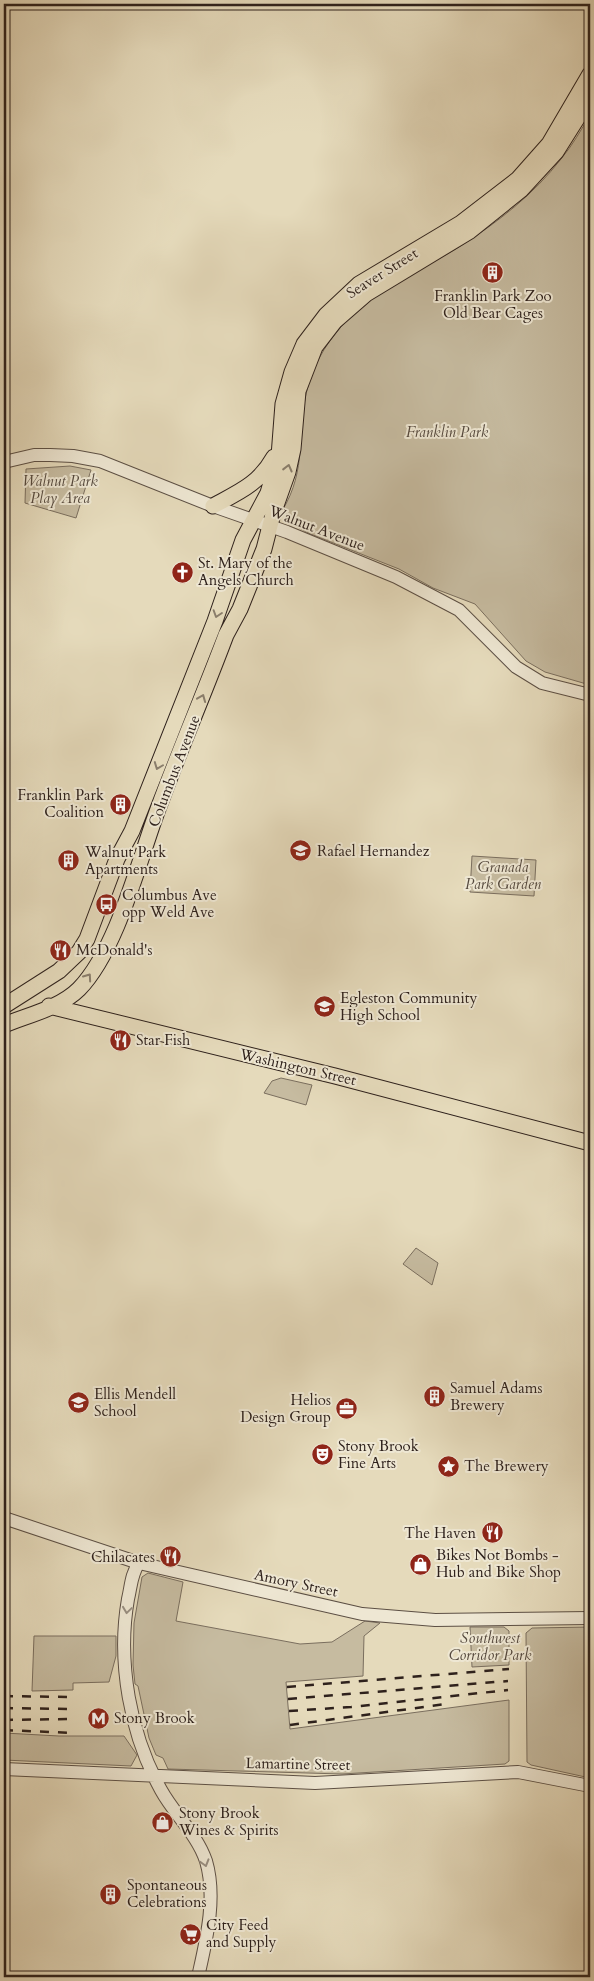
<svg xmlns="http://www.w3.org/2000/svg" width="594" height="1981" font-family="Cardo,serif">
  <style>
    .green { fill: #c6bba0; stroke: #7a6e5e }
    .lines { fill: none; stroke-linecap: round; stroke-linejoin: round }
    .tertiary-casing { stroke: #5c4f44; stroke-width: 14 }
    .primary-casing { stroke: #2e211c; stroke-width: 17 }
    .tertiary { stroke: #eee7d3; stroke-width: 12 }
    .primary { stroke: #e5dabb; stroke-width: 15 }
    .rail { stroke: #2e211c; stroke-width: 2.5; stroke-dasharray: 9 9; stroke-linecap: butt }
    .oneway { stroke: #8a7e6c }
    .oneway2 { stroke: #988e81 }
    .labels { text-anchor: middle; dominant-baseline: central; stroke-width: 4; stroke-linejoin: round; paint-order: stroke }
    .street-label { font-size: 15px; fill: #2e211c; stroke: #eee7d3 }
    .poi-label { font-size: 15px; fill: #2e211c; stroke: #eee7d3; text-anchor: start }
    .park-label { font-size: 15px; font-style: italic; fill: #54483d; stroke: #eee7d3 }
  </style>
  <rect width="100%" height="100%" fill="#e5dabb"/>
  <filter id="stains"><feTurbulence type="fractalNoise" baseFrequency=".004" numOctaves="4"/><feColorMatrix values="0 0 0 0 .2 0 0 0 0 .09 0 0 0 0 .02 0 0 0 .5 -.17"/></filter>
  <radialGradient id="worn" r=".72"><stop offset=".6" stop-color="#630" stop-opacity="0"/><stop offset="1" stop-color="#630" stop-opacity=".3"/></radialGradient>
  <path class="green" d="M590,115V685L545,672L526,661L475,604L433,588L399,569L308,533L287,521L282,511C308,468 296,434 307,390C312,368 325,345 340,328C373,290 421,271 462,245C498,222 534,194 561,159C572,146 581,130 590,115Z
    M70,466L91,470L76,518L25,503L26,469Z
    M472,856L536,860L534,896L470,892Z
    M281,1078L312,1085L306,1105L264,1093L272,1081Z
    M416,1248L438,1263L432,1285L403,1264Z
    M148,1573L183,1582L176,1621L300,1644L332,1642L365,1621L380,1623L364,1636L363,1676L286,1682L290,1729L509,1700V1761L505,1764L342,1774L168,1769L163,1758L156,1755L149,1738L138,1686L135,1684L133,1665L134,1623L142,1577Z
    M470,1627H504L509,1631V1665L472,1667Z
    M590,1627V1778L531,1765L527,1762L526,1633L532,1628Z
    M34,1636H116V1656L109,1682L73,1683V1690L32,1691Z
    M4,1733L59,1736H124L137,1755L131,1766L4,1760Z"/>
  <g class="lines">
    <defs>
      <path id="tertiary" d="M4,462L34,455H50L73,456L100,461L213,506L287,532L396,577L459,610L516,667L542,683L590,695
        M4,1518L139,1563L362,1614L435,1620L590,1618
        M139,1563C131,1574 131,1587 128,1599C117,1662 130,1734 161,1790C174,1814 197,1834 206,1861C217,1898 206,1941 198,1977
        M4,1769L315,1783L518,1772L590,1786"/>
      <path id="primary" d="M213,506C239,492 259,484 274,457
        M4,1006L59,971L79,952L87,939L117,859L132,831L215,621L243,540L268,493L279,456L283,404L292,372L304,344L326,315L359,284L461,223L518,179L549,144L590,74
        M49,1006L335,1076L590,1143
        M4,1025C28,1015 60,1008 79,989C117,950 139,860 158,809C179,751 204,694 226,635L240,609L264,549L273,514L288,472L293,449L298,391L315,347L335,321L366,294L470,231L521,190L556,152L590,98"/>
    </defs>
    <use href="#tertiary" class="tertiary-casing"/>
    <use href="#primary" class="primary-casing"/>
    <use href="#tertiary" class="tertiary"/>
    <use href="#primary" class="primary"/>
    <path class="rail" d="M287,1687L509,1669
      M4,1696L72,1697
      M288,1699L508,1681
      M4,1708L72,1709
      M289,1711L351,1707L508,1690
      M4,1720L73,1719
      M290,1725L446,1704
      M4,1730L73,1733"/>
  </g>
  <defs><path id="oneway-chevron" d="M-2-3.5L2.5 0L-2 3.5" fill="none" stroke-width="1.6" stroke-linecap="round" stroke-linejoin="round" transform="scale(1.25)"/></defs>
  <g class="oneway">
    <use href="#oneway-chevron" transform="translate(288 468) rotate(-76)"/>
    <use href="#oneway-chevron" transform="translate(217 614) rotate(108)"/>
    <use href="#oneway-chevron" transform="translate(202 698) rotate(-68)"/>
    <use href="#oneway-chevron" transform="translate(158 766) rotate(111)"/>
    <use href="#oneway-chevron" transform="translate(88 977) rotate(-55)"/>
  </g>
  <g class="oneway2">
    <use href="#oneway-chevron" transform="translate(127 1610) rotate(98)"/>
    <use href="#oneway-chevron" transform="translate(205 1863) rotate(74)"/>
  </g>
  <defs>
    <symbol id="building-disc" viewBox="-11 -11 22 22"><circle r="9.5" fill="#8f2418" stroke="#eee7d3"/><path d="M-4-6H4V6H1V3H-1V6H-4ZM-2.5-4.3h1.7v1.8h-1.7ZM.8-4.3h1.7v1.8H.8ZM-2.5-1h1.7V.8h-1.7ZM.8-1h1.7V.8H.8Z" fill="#fff"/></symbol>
    <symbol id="church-disc" viewBox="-11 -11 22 22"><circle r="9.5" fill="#8f2418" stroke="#eee7d3"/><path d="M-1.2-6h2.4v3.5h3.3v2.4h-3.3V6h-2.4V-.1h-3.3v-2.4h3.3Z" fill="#fff"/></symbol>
    <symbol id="school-disc" viewBox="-11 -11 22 22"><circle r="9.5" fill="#8f2418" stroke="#eee7d3"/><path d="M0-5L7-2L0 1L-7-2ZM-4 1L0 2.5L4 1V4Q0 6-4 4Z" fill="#fff"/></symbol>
    <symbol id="bus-disc" viewBox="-11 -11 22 22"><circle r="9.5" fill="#8f2418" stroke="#eee7d3"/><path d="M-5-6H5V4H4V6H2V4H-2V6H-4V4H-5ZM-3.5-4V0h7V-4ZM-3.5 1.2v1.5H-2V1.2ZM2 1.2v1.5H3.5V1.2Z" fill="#fff"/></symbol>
    <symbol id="restaurant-disc" viewBox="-11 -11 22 22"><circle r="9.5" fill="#8f2418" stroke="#eee7d3"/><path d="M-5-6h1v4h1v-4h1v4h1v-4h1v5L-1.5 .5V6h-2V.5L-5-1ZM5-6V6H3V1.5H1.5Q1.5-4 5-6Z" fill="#fff"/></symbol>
    <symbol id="office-disc" viewBox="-11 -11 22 22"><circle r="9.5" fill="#8f2418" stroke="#eee7d3"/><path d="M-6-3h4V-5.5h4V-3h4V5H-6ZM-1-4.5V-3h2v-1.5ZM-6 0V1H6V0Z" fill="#fff"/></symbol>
    <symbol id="theatre-disc" viewBox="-11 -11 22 22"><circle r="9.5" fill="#8f2418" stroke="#eee7d3"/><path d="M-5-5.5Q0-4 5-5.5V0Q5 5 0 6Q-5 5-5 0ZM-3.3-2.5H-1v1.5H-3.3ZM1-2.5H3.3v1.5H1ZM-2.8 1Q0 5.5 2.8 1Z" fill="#fff"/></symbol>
    <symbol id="sight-disc" viewBox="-11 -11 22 22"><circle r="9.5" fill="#8f2418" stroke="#eee7d3"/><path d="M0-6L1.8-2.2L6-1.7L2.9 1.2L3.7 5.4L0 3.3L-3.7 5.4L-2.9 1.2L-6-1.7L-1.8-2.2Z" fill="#fff"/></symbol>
    <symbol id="shop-disc" viewBox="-11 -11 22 22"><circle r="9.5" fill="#8f2418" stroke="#eee7d3"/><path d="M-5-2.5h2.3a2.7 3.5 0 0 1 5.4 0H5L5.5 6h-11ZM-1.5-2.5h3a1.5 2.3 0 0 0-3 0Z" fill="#fff"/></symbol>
    <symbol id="metro-disc" viewBox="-11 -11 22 22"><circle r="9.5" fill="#8f2418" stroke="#eee7d3"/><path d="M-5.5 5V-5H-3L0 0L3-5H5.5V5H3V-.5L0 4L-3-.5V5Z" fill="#fff"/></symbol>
    <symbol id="supermarket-disc" viewBox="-11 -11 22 22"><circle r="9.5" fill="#8f2418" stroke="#eee7d3"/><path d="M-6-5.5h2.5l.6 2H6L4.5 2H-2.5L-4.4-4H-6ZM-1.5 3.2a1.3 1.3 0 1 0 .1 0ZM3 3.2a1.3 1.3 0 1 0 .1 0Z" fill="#fff"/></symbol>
  </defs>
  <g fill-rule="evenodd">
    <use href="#building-disc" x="480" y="260" width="25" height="25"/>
    <use href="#church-disc" x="170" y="560" width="25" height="25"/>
    <use href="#building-disc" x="108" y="792" width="25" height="25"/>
    <use href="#school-disc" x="288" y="838" width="25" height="25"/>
    <use href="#building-disc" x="56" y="848" width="25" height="25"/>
    <use href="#bus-disc" x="94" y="892" width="25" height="25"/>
    <use href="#restaurant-disc" x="48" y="938" width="25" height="25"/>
    <use href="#school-disc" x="312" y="994" width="25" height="25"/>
    <use href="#restaurant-disc" x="108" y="1028" width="25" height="25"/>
    <use href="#building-disc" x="422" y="1384" width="25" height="25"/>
    <use href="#school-disc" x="66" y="1390" width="25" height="25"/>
    <use href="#office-disc" x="334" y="1396" width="25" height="25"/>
    <use href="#theatre-disc" x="310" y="1442" width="25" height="25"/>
    <use href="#sight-disc" x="436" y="1454" width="25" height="25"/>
    <use href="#restaurant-disc" x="480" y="1520" width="25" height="25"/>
    <use href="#restaurant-disc" x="158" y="1544" width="25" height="25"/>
    <use href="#shop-disc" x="408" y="1552" width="25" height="25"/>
    <use href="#metro-disc" x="86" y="1706" width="25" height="25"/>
    <use href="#shop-disc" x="150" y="1810" width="25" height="25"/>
    <use href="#building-disc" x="98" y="1882" width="25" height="25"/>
    <use href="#supermarket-disc" x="178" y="1922" width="25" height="25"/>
  </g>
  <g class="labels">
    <g class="street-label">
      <text transform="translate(382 273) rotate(-32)">Seaver Street</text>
      <text transform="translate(317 528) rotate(21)">Walnut Avenue</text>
      <text transform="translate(174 771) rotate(-69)">Columbus Avenue</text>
      <text transform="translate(298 1067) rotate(13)">Washington Street</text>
      <text transform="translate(296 1583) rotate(12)">Amory Street</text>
      <text transform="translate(298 1764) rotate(1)">Lamartine Street</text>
    </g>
    <g class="poi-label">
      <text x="493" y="296" text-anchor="middle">Franklin Park Zoo<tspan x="493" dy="17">Old Bear Cages</tspan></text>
      <text x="198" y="563">St. Mary of the<tspan x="198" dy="17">Angels Church</tspan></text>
      <text x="104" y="795" text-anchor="end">Franklin Park<tspan x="104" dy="17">Coalition</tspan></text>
      <text x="317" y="851">Rafael Hernandez</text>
      <text x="85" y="852">Walnut Park<tspan x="85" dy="17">Apartments</tspan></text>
      <text x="122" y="895">Columbus Ave<tspan x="122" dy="17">opp Weld Ave</tspan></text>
      <text x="76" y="950">McDonald's</text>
      <text x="340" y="998">Egleston Community<tspan x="340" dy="17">High School</tspan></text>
      <text x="136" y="1040">Star Fish</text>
      <text x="450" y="1388">Samuel Adams<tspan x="450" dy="17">Brewery</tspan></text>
      <text x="94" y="1394">Ellis Mendell<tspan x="94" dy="17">School</tspan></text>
      <text x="331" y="1400" text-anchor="end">Helios<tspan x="331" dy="17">Design Group</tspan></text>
      <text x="338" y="1446">Stony Brook<tspan x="338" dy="17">Fine Arts</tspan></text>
      <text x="464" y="1466">The Brewery</text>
      <text x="476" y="1533" text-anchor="end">The Haven</text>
      <text x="436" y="1555">Bikes Not Bombs -<tspan x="436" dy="17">Hub and Bike Shop</tspan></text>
      <text x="155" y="1557" text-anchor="end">Chilacates</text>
      <text x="114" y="1718">Stony Brook</text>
      <text x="179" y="1813">Stony Brook<tspan x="179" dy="17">Wines &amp; Spirits</tspan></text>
      <text x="127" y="1885">Spontaneous<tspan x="127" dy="17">Celebrations</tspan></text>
      <text x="206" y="1925">City Feed<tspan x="206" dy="17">and Supply</tspan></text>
    </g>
    <g class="park-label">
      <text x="447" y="432">Franklin Park</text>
      <text x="60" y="481">Walnut Park<tspan x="60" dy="17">Play Area</tspan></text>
      <text x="503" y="867">Granada<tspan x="503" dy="17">Park Garden</tspan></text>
      <text x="490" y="1638">Southwest<tspan x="490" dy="17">Corridor Park</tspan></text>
    </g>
  </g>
  <rect width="594" height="1981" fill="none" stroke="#e5dabb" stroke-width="20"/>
  <rect x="5" y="5" width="584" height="1971" fill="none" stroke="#2e211c" stroke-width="2.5"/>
  <rect x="10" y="10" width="574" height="1961" fill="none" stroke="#2e211c"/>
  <rect width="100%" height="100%" filter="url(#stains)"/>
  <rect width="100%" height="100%" fill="url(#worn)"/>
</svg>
